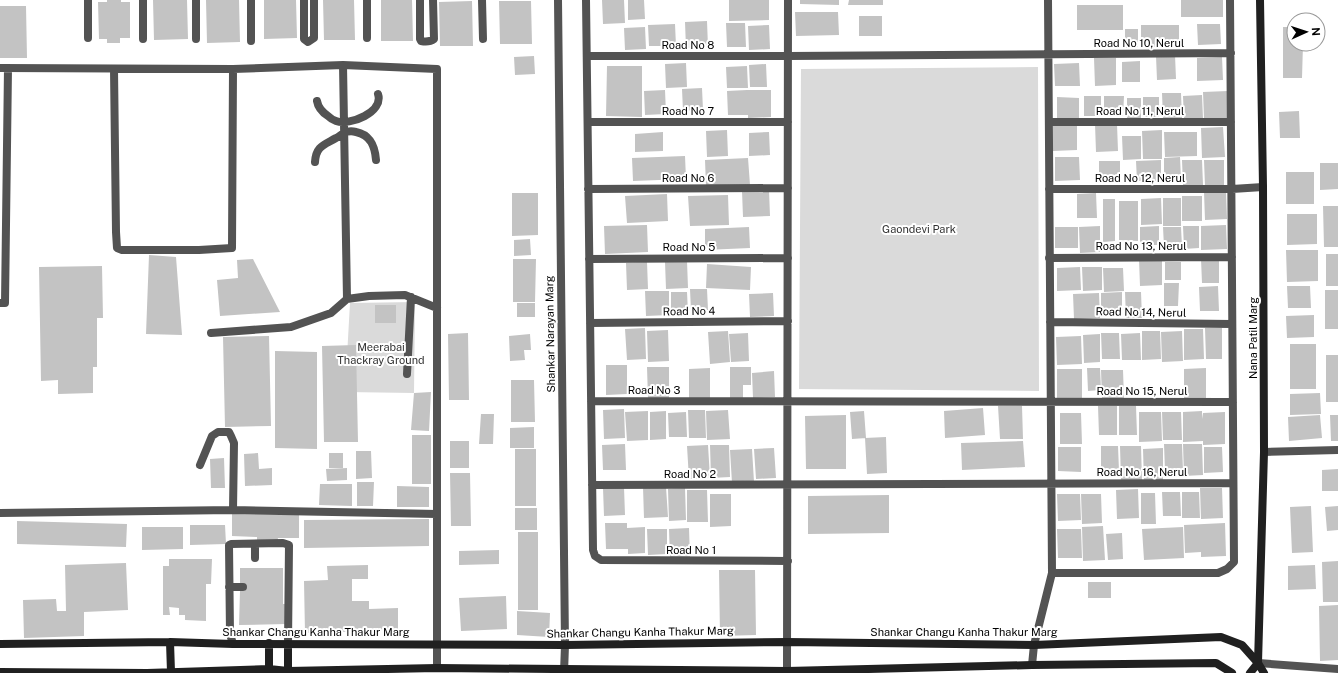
<svg xmlns="http://www.w3.org/2000/svg" width="1338" height="673" font-family="'Public Sans',sans-serif">
  <style>
    .green { fill: #dadada }
    .building { fill: #c3c3c3 }
    .lines { fill: none; stroke-linecap: round; stroke-linejoin: round }
    .street { stroke: #535353; stroke-width: 8 }
    .secondary { stroke: #202020; stroke-width: 8 }
    .labels { text-anchor: middle; dominant-baseline: central; stroke-width: 4; stroke-linejoin: round; paint-order: stroke }
    .street-label { font-size: 11px; fill: #000; stroke: #fff }
    .park-label { font-size: 11px; fill: #313131; stroke: #fff }
  </style>
  <rect width="100%" height="100%" fill="#fff"/>
  <path class="green" d="M1038,67L1039,391L799,389L801,69Z
    M415,302L414,393L345,392L350,303Z"/>
  <path class="building" d="M107,0H121V2H130V38H120V43H107V39H99L98,2H107Z
    M153,0H187L188,39L154,40Z
    M206,0H239L240,42L207,43Z
    M264,0H296L297,38L264,39Z
    M323,0H354L355,40H324Z
    M381,0H412L413,41H381Z
    M602,0H624L625,23L603,24Z
    M628,0H644L645,19L628,20Z
    M729,0H769V20L729,21Z
    M800,0H839V5L800,4Z
    M849,0H883V5H848Z
    M1181,0H1223V17H1181Z
    M472,1L473,46H440L439,2Z
    M499,1H531L532,44H500Z
    M1077,5H1123V30H1077Z
    M0,6H26L27,58H0Z
    M795,12H838L839,35L796,36Z
    M859,16H882V36H859Z
    M707,21L708,47L686,48L685,22Z
    M726,23H745L746,47H727Z
    M675,24L676,46H649L648,25Z
    M1197,24H1220L1221,44L1198,45Z
    M769,25L770,49L749,50L748,26Z
    M1141,25H1179V47H1141Z
    M645,27L646,49L625,50L624,28Z
    M1283,27H1294V44H1303L1302,78H1283Z
    M1125,29H1138V47L1125,48Z
    M1175,55L1176,79L1157,80L1156,56Z
    M534,56L535,74L515,75L514,57Z
    M1222,57L1223,80L1197,81V58Z
    M1094,58H1116V85L1095,86Z
    M1140,61V82H1122V62Z
    M686,63L687,87L666,88L665,64Z
    M1079,63L1080,86H1055L1054,64Z
    M766,64L767,87H750L749,65Z
    M607,66H642V117L606,116Z
    M747,66L748,88H727L726,67Z
    M702,88L703,110L683,111L682,89Z
    M665,90L666,114L645,115L644,91Z
    M747,90H771V117L748,118V110V115H728L727,91Z
    M1228,91V118H1204L1203,92Z
    M1162,93H1181L1182,119H1163Z
    M1202,95L1203,119H1184L1183,96Z
    M1084,96H1101V116H1084Z
    M1104,96H1124L1123,116H1104Z
    M1057,97L1079,98V119L1057,118Z
    M1143,97H1159V117H1143Z
    M1127,98H1141V119H1127Z
    M1299,111L1300,138H1280L1279,112Z
    M1095,124H1117L1118,151L1096,152Z
    M1053,125H1077V150L1053,151Z
    M1223,127L1225,157L1202,158L1201,128Z
    M727,130L728,156L707,157L706,131Z
    M1162,130V159H1143L1142,131Z
    M663,132V151L635,152V134Z
    M769,132L770,155L749,156V133Z
    M1164,132H1197V156L1165,157Z
    M1122,136H1141V159L1123,160Z
    M685,156L686,179L633,181L632,158Z
    M1055,157H1079L1080,180L1055,181Z
    M1180,157L1181,180L1164,181V158Z
    M748,158L750,185L706,186L705,160Z
    M1161,160V181H1137L1136,161Z
    M1182,160H1202L1203,185H1183Z
    M1204,160H1224V185L1205,186Z
    M1099,161H1120V183H1099Z
    M1320,163H1338V189L1320,190Z
    M1286,172H1314V204H1286Z
    M769,190L770,216L743,217L742,191Z
    M1204,192H1226L1227,219L1205,220Z
    M512,193H538V235L512,236Z
    M1096,193L1097,218H1077V194Z
    M667,194L668,221L627,223L625,196Z
    M728,195L729,225L690,226L688,196Z
    M1182,196H1202V221H1182Z
    M1161,198L1162,224L1141,225V199Z
    M1163,198H1181V226H1163Z
    M1103,199H1115V241L1103,242Z
    M1119,201H1138V241L1119,240Z
    M1323,206H1338V247H1324Z
    M1287,214H1317V244L1287,245Z
    M647,225L648,252L605,254L604,226Z
    M1226,225L1227,249L1201,250V226Z
    M1100,226V252L1080,253L1079,227Z
    M1159,226V245H1140V227Z
    M1183,226H1199V248L1184,249Z
    M749,227L750,248L705,250V229Z
    M1055,227H1078V248H1055Z
    M1163,227H1181L1182,247H1164Z
    M530,239L531,255L514,256V240Z
    M1286,250H1318V281L1287,282Z
    M1326,254H1338V286H1326Z
    M149,255L176,257L182,335L146,334Z
    M1219,258V283H1202L1201,259Z
    M253,259L280,312L220,316L217,280L238,278L237,260Z
    M513,259H536L535,302H513Z
    M1139,259H1162V285L1140,286Z
    M687,261L688,288L666,289L665,262Z
    M647,262L648,289L627,290L626,263Z
    M1165,262H1181V280H1165Z
    M707,264L751,267L750,290L706,288Z
    M102,266L103,318H97V367H93V393L58,394V380L41,381L39,267Z
    M1080,267L1081,290L1057,291V268Z
    M1082,267H1102V290L1083,291Z
    M1103,268H1123L1124,291L1104,292Z
    M1164,283H1179L1178,306H1164Z
    M1218,286L1219,311H1200L1199,287Z
    M1287,286H1310L1311,308H1288Z
    M690,289H707L708,310L691,311Z
    M1325,290H1338V329H1325Z
    M645,291H669V315L646,316Z
    M671,292H687L688,313L671,314Z
    M1122,292V316L1101,317V293Z
    M1125,292H1141L1142,318H1126Z
    M773,293L774,316L750,317L749,294Z
    M1099,293L1100,318L1074,319L1073,294Z
    M517,303H535V317H517Z
    M375,305H396V323H375Z
    M1314,315V337L1287,338L1286,316Z
    M645,328L646,359L627,360L625,329Z
    M1205,328H1222V359H1206Z
    M1184,329H1203L1204,359L1184,360Z
    M668,330L669,361L648,362L647,331Z
    M728,331L730,362L710,364L708,332Z
    M1142,331H1160L1161,359L1142,360Z
    M1182,331L1183,361L1162,362L1161,332Z
    M468,333L469,400H449L448,334Z
    M748,333L749,361L731,362L729,334Z
    M1101,333H1119L1120,359H1102Z
    M1140,333L1141,360H1122L1121,334Z
    M530,334L531,350H524L525,360L510,361L509,336Z
    M1100,334V362L1084,363L1083,335Z
    M269,336L271,426L225,427L223,337Z
    M1081,336L1082,364L1057,365L1056,337Z
    M1290,344H1316V389H1290Z
    M356,345L358,442H324L322,346Z
    M275,351L317,352V449L275,448Z
    M1326,355H1338V402H1326Z
    M606,365H627V394L606,395Z
    M647,367H669V398L648,399Z
    M730,367H751V385H743V399H730Z
    M710,368V398H689V369Z
    M1087,368H1100L1101,390L1088,391Z
    M1206,368V398L1184,399V369Z
    M1057,369H1082V398L1057,399Z
    M1101,370H1123L1124,398L1102,399Z
    M774,371L775,397L753,398L752,373Z
    M511,380H534L535,422H511Z
    M431,392L429,431L411,430L414,393Z
    M1320,393L1321,414L1290,415V394Z
    M998,406H1022L1023,439H1000Z
    M1098,406H1117V435H1099Z
    M1119,406H1136L1137,435H1119Z
    M983,408L985,435L945,438L944,411Z
    M624,409L625,438L604,439L603,410Z
    M688,410H705L706,438H689Z
    M728,410L730,439L707,440L706,411Z
    M648,411V440L627,441L625,412Z
    M666,411V439L650,440V412Z
    M864,411L866,438L852,439L850,412Z
    M1202,411V419L1203,413L1225,412V444L1203,445V441L1183,442V412Z
    M686,412L687,437H669L668,413Z
    M1139,412H1161L1162,441L1139,442Z
    M1162,412H1181L1182,440H1163Z
    M1060,413H1081L1082,444H1060Z
    M481,414H494L493,444H479Z
    M846,415V469H806L805,416Z
    M1320,415L1322,438L1289,441L1288,417Z
    M1330,415H1338V441H1331Z
    M534,427V448H510V428Z
    M412,435H431V484H412Z
    M886,437L887,473L867,474L865,438Z
    M450,441H469V468H450Z
    M1023,441L1025,467L962,470L961,443Z
    M625,444L626,470H603L602,445Z
    M1164,444H1182L1183,471H1165Z
    M1183,444H1202L1203,475L1184,476Z
    M708,445L710,478L689,479L687,446Z
    M710,445H729L730,477L711,478Z
    M1101,446H1118L1119,471H1101Z
    M1120,446H1141L1142,480H1121Z
    M1058,447H1081V472L1058,471Z
    M1204,447H1222L1223,472L1204,473Z
    M774,448L776,478L756,479L754,449Z
    M1163,448V481L1144,482L1143,449Z
    M515,449H536V506H515Z
    M752,449L754,482L732,483L730,450Z
    M356,451H371L372,478L356,479Z
    M258,453L259,469L272,468V485L245,486L244,454Z
    M329,453H343V468H329Z
    M224,458L225,488H211L210,459Z
    M347,468V480L327,481L326,469Z
    M1338,469V491H1322V470Z
    M450,473H470L471,526H451Z
    M357,482H374L373,506H357Z
    M320,484H352V506L319,505Z
    M397,486L429,487V507H397Z
    M624,487L625,515L604,516L603,488Z
    M643,487H666L668,517L644,518Z
    M685,488L686,520L669,521L668,489Z
    M1200,488H1222L1223,518L1201,519Z
    M1138,489L1139,518L1117,519L1116,490Z
    M687,490H707L708,522H687Z
    M1162,492H1180L1181,516H1163Z
    M1182,492H1199L1200,518H1182Z
    M1141,493H1155L1156,524H1141Z
    M710,494H731V526L710,527Z
    M1057,494H1080L1081,520L1058,521Z
    M1081,494H1101L1102,523L1082,524Z
    M889,495V533L808,534V496Z
    M1311,506L1313,552L1292,553L1290,507Z
    M1338,506V530L1327,531L1325,507Z
    M515,508H537V530H515Z
    M232,514L299,515V538H278L277,542H257V537L232,536Z
    M429,519V546L304,548V520Z
    M17,521L127,524L126,547L17,544Z
    M605,523H627V528L645,527V553L628,554V544V549H606Z
    M1225,523L1226,556L1201,557V552L1185,553L1184,525Z
    M190,525H225L226,544L190,545Z
    M1103,526L1105,560L1083,561L1082,527Z
    M142,527H183V549L142,550Z
    M1183,527L1184,558L1144,560L1142,529Z
    M689,528L690,558H670L669,529Z
    M647,529H667V554L648,555Z
    M1057,529H1081L1082,558H1058Z
    M518,532H538V610H518Z
    M1122,533L1123,559L1108,560L1106,534Z
    M499,550V564L459,565V551Z
    M169,559H212L211,584H206V621L185,620V615H179V608L169,607L170,615H163V566H169Z
    M1338,561V602H1323L1322,562Z
    M126,563L128,610L84,612V636L24,638L23,600L56,599L57,611H66L65,565Z
    M368,565V579H352V601H369V609L398,608V630L305,633L304,581L328,580L327,566Z
    M1315,565L1316,589L1288,590V566Z
    M240,568H283V604H287L286,624L239,625L240,591H245V584H240Z
    M719,570H755L756,635L720,636Z
    M1088,582H1111V598H1088Z
    M506,596L507,629L461,631L459,598Z
    M1338,605V660L1320,661L1319,606Z
    M517,611L550,613L549,637L517,635Z"/>
  <g class="lines">
    <path class="street" d="M88,0V38
      M143,0V39
      M304,0V39L308,42L314,38V0
      M367,0V38
      M420,0V39L421,41C426,42 430,42 434,39L433,0
      M482,0L483,39
      M558,0L565,645L564,673
      M586,0L593,550L595,556L601,560L788,561
      M196,39V0
      M251,41V0
      M587,56H788L1231,53
      M343,65L347,299
      M0,68L233,69L343,65L437,69V668
      M114,69L116,232L117,248L122,250H199L232,248L233,69
      M317,101C318,107 322,112 328,116C330,118 333,120 336,121C350,126 384,112 378,94
      M588,122H788
      M1049,122H1231
      M315,162C316,146 324,145 336,138C339,137 341,134 344,133C348,131 352,131 356,132C371,135 375,147 376,160
      M588,189L788,188
      M1049,189H1232L1263,187
      M1049,258L1232,257
      M589,259L788,258
      M0,303H5L8,68
      M1050,322L1232,324
      M590,323L788,321
      M211,333L291,327L331,313L347,299L369,296L405,295L437,308
      M407,374L411,297
      M591,401L1233,402
      M1264,452L1338,450
      M200,465L212,436L218,432H229L231,436L234,443L233,510
      M592,485C806,486 1020,483 1233,483
      M0,513L233,510L437,514
      M255,558V544
      M1052,573H1218L1227,569L1234,562L1230,0
      M229,587H243
      M233,644L230,634L229,545L231,544L283,543L289,545L288,644
      M1258,663L1338,669
      M1032,665L1034,645L1052,573L1048,0
      M787,671L788,0"/>
    <path class="secondary" d="M170,642L171,672
      M269,643V673
      M0,644L170,642L233,644L565,645L787,642L1034,645L1221,637L1242,645L1258,663L1264,673
      M288,644V673
      M0,672L147,673L269,669L288,671L437,668L787,671L1032,665L1216,663L1232,673
      M1250,673L1258,663L1264,452L1263,187L1260,0"/>
  </g>
  <g class="labels">
    <g class="street-label">
      <text x="1139" y="43">Road No 10, Nerul</text>
      <text x="688" y="45">Road No 8</text>
      <text x="688" y="111">Road No 7</text>
      <text x="1140" y="111">Road No 11, Nerul</text>
      <text x="688" y="178">Road No 6</text>
      <text x="1140" y="178">Road No 12, Nerul</text>
      <text x="1141" y="246">Road No 13, Nerul</text>
      <text x="689" y="247">Road No 5</text>
      <text transform="translate(689 311) rotate(-1)">Road No 4</text>
      <text transform="translate(1141 312) rotate(1)">Road No 14, Nerul</text>
      <text transform="translate(550 334) rotate(-91)">Shankar Narayan Marg</text>
      <text transform="translate(1253 338) rotate(-90)">Nana Patil Marg</text>
      <text x="654" y="390">Road No 3</text>
      <text x="1142" y="391">Road No 15, Nerul</text>
      <text x="1142" y="472">Road No 16, Nerul</text>
      <text x="690" y="474">Road No 2</text>
      <text x="691" y="550">Road No 1</text>
      <text x="316" y="632">Shankar Changu Kanha Thakur Marg</text>
      <text transform="translate(640 632) rotate(-1)">Shankar Changu Kanha Thakur Marg</text>
      <text x="964" y="632">Shankar Changu Kanha Thakur Marg</text>
    </g>
    <g class="park-label">
      <text x="919" y="229">Gaondevi Park</text>
      <text x="381" y="347">Meerabai<tspan x="381" dy="13">Thackray Ground</tspan></text>
    </g>
  </g>
  <g transform="translate(1306 32) rotate(87)"><circle r="19" fill="#ffffff" stroke="#999999"/>
  <path d="M0-3L7 15L0 10L-7 15Z" fill="#000000"/>
  <text y="-6" font-size="11" font-weight="bold" text-anchor="middle" fill="#000000">N</text>
  </g>
</svg>
